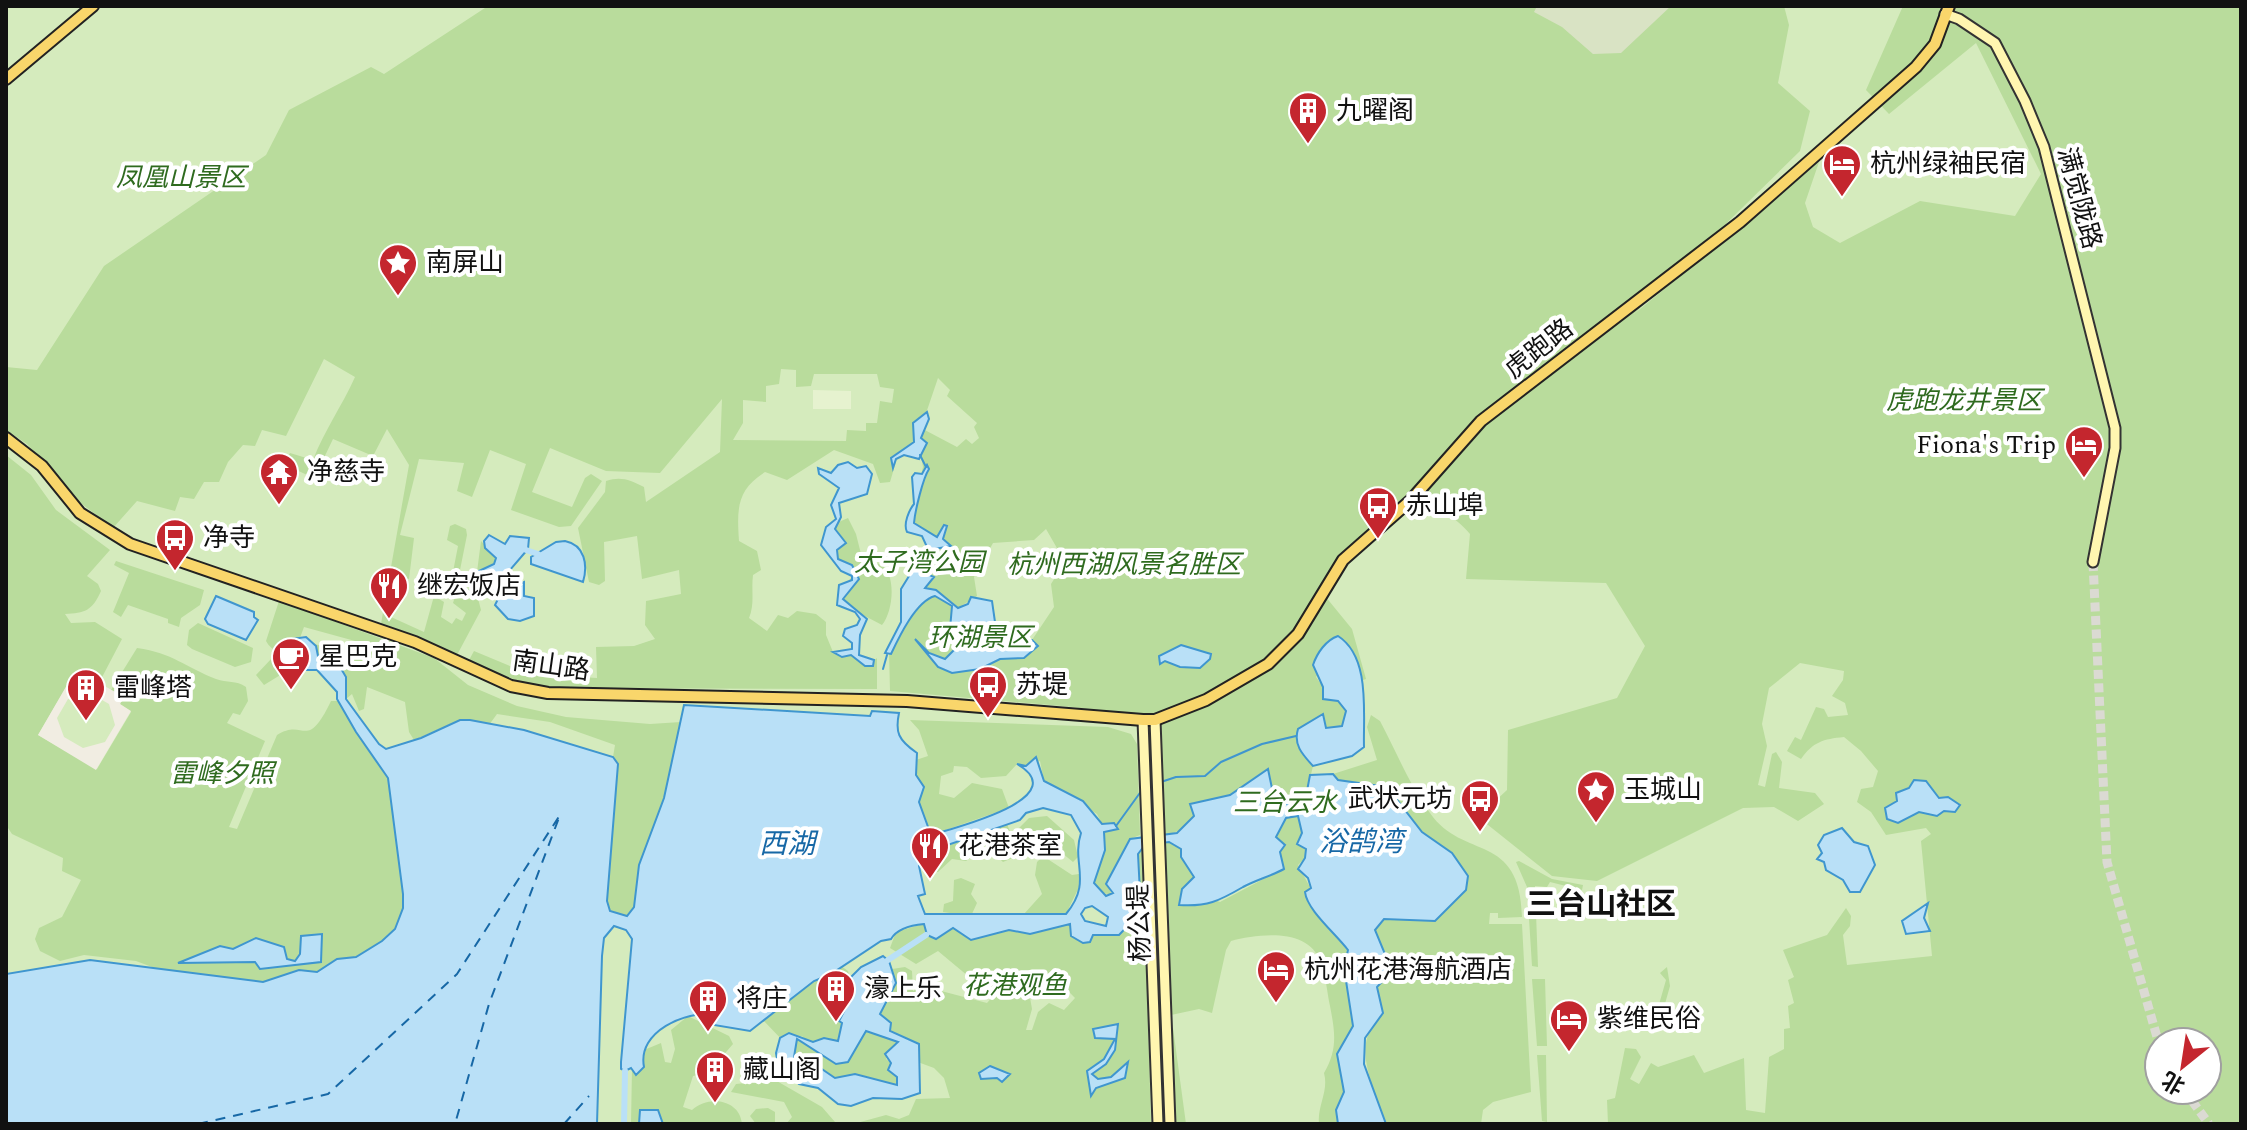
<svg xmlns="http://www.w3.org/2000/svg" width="2247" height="1130" font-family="Spectral,'Noto Sans SC',serif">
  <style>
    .green { fill: #d5ebbd; fill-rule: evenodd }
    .forest { fill: #b9dc9c; fill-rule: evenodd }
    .cemetery { fill: #d9e3c4 }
    .pitch { fill: #e6f2cf }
    .plaza { fill: #f1ede2; fill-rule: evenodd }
    .water { fill: #b9e0f7; stroke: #3f96cf; stroke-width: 2; fill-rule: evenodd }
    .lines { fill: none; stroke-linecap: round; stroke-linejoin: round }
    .stream { stroke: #3f96cf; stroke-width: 2 }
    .canal { stroke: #b9e0f7; stroke-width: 6 }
    .ferry { stroke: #1768a6; stroke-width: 2; stroke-dasharray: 10 8; stroke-linecap: butt }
    .secondary-tunnel { stroke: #dbdad3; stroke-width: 9; stroke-dasharray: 9 4.5; stroke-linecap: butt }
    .secondary-casing { stroke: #333; stroke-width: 13 }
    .primary-casing { stroke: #222; stroke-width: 14 }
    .secondary { stroke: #fff6b0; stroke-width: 9 }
    .primary { stroke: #f9d66b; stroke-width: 10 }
    .labels { text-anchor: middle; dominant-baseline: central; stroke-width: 8; stroke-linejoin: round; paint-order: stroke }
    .poi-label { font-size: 26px; fill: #111; stroke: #fff; text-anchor: start }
    .park-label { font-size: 26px; font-style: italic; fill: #2f6b1f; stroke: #fff }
    .street-label { font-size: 26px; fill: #111; stroke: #fff }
    .water-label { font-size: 28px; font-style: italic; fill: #1768a6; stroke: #fff }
    .quarter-label { font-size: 30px; font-weight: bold; fill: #111; stroke: #fff }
  </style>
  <rect width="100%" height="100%" fill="#fffdf5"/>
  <path class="green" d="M6,6H2241V1124H6ZM2159,1042H2207V1090H2159Z"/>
  <path class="forest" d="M488,6H1784L1789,25L1778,83L1810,111L1800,151L1634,314L1819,162L1805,203L1813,227L1840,243L1920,201L2015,216L2041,174L1976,43L1889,114L1866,90L1903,6H2241V1124H1608L1607,1100L1615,1098L1625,1048L1636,1049L1641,1057L1630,1079L1639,1084L1651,1063L1658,1067L1694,1055L1704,1073L1744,1058L1746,1110L1765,1113L1769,1057L1784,1049V1029L1790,1028L1788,1006L1794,1003L1788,980L1794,977L1783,950L1827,935L1846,908L1851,916L1850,926L1843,935L1847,965L1932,956L1921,841L1931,834L1926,828L1886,835L1871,812L1857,802L1861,789L1873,787L1878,771L1861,751L1844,737C1823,739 1813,742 1801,759L1787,751L1795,737L1801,740L1816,707L1824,709L1828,717L1848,715L1845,703L1832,696L1843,680L1844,671L1800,663L1769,688L1762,724L1767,746L1758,785L1765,787L1772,754L1776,752L1782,762L1779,788L1815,793L1824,804L1798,821L1774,807L1743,808L1597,881L1552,876L1478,817L1507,790L1508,730L1617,698L1645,646L1606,583L1466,579L1470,534C1443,502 1423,510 1385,514L1374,533L1343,560L1298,634L1268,664L1155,720L1073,707L890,691L889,650L921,587L920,568L931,542L910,521L923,467L917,435L909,451L898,455L890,482L880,483L873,464L834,450L787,480L765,472C736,490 737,510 739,541L757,551L761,570L753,575C751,591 755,603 749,618L767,631L778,615L788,618L797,611L816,614L826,622V635L833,652L851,655L868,666L877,658V689L557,688L529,685L468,662L474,651L529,674L597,678L596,647L634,646L655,639L645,625L646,601L681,594L679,570L642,579L637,536L604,542L605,581L599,585L589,582L578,528L605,492L606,481C621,476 630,480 644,487L646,502L720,452L722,399L660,473L606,471L550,448L532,492L572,507L585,478L591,474L602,481L571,526L559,527L511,510L526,464L490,450L472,497L457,491L464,463L419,459L400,535L414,538L409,579L397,576L391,617L424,632L434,596L444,602L441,617L452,624L456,618L462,621L466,613L453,603L458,587L476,591L481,610L457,655L381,624L409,465L387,429L373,456L333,439L321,464L342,474L339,480L318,471L314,478L283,464L290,453L313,460C324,431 342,406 355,377L324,359L286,436L262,430L255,446L243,445L228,462L219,482H204L194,499L180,497L175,511L137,501L113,528L78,501L27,444L6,430V367L37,370L104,266L266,155L289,110L371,67L384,74ZM781,369L796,370V387L811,386L814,374H877L880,387L894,389L892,403L880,401L877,423H866V431L847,430L846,441L733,440L743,423V400L766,402V386L779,384ZM938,378L950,390L947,396L977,423L974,427L979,438L972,444L966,439L957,447L921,428ZM1046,529L1065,562L1051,584L1054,607L1032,640L1007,643L960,616L950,600L958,608L977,596L974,577L993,543L1034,540ZM2159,1042H2207V1090H2159Z
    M6,455L31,475L56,510L110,550L87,576L98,584L101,591C92,611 85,613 65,614L71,623L95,622L122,639L99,683L86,675L80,684L71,679L38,735L97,769L131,712L120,704L123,697L111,690L137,648C173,653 185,667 216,679C227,683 236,680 246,687L248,701L240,715L233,713L227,723L265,741L229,827L237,829L277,735C305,717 306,753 331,701H338L396,779L404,920L398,934L350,962L277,985L168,973L136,961L84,955L60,961L40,951L35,939L39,928L62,917L81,880L62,871L63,858L12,834L6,825Z
    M848,518L856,534L863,562L881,564C897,575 893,612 882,625L842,604L843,590L852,576L832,555L834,524Z
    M455,524L466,529L467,535L458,580L452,577L458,546L447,540L450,526Z
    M481,541L496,557L494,563L477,572Z
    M116,561L204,590L200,605L181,618L179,627L168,623V619L128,605L121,617L113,612L129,573L114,565Z
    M1325,596L1352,629L1366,679L1363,680L1346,641L1316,677L1323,687V698L1338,701L1346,711L1342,726L1326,728L1323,714L1298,730L1302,754L1313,766L1307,791L1299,793L1292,804L1275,803L1267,769L1230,795L1191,804L1195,816C1183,828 1178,834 1161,835L1160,724C1196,706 1240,692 1272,667C1295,649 1310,621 1325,596Z
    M279,601L434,658L468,685L517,706L566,717L650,724L681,722L664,798L639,865L634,907L627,916L610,911L607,901L618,764L613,757L615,745L550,722L497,714L489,725L460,720L414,740L409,732L405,702L367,687L364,709L359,711L352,694L346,699L312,659L309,642L373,663L376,667L392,664L366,652V644L304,627L294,654C281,653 272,652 266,641Z
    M198,623L253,648L251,662L235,667L192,649L187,645L189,630Z
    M272,658L291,671L290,676L282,674L264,685L256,675Z
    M1371,715L1380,721C1396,751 1410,786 1430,813C1463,861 1520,831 1522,917L1498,918V913H1490L1489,924H1522L1531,1092L1493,1102L1483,1110L1481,1124H1386C1374,1085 1348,1045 1383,1013L1377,987L1380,945L1375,930L1384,919H1406L1452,853L1422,832L1387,787L1338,780L1333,774L1377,760L1367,727Z
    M910,720L1108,727L1131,734L1137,744L1140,835L1130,839L1107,884L1112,895L1099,892L1094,883L1105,850L1104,832L1117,828L1114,823L1102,824L1097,814L1044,781L1040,761L1026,766L1017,764L1006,776L981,778L967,767L954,766L953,772L941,776L939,794L954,798L972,783L1002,789L1009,808L931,835L919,802L920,781L916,775V760L928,756L919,730Z
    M1047,816L1074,840L1078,857L1073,862L1062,853L1033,848L1016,831L1029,818Z
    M1299,816L1302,833L1297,844L1306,849L1305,858L1298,865L1311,889L1306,892C1307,909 1336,934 1348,950L1344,968L1353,1026L1337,1054L1344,1092L1336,1110L1338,1124H1319C1317,1106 1329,1091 1324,1073C1338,1049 1335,1032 1330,1006C1327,992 1326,976 1321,963C1309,927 1259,934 1231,941L1226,950L1212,1013L1199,1009L1171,1015L1164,842L1176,843L1181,849V857L1194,877L1183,889L1220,902L1284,868L1280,851L1285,845L1276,837L1286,818Z
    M1007,824L1014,842L1025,853L1003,862L982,842L970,847L974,855L966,861L952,859L938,872H927L919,866L927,852Z
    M1143,848L1151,1124H853L886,1115L899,1119L909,1115L916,1099L950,1098L944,1078L934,1068L915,1061L875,1018L873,1000L892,969L905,967L912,971L913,991L922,986L987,1003L1008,979L1028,986L1032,1009L1026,1030H1032L1038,1012L1049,1003L1064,1010L1075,998C1044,965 1027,963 989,987L974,981L938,951L916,964L890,948L896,932L923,924L1065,920L1114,933L1140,911L1138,854Z
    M1043,856L1072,875L1079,874L1082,881L1066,914H1024L1042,894L1035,875L1037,862Z
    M1519,861L1552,879L1583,885L1582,890L1550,882L1547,887L1535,886L1538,967L1532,966L1527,887L1516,862Z
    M961,878L975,884L971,894L977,903L971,916L943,912L944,904L953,901L954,880Z
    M841,966L848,971C853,989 847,1004 839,1020L842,1023L838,1042L811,1046L816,1050L858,1046L866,1031L898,1042L888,1051L886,1059L891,1063L889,1070L897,1077V1085L855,1074L835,1079L813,1063L793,1064L797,1039L810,1045L802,1036L786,1044L761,1018L812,979Z
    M1667,967L1670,986L1657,1032L1652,1029L1666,980L1660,973Z
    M1532,979H1545L1547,1046H1537Z
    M688,1016L729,1036L733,1044L708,1073L693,1076L683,1107L692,1110C708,1095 740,1099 742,1124H631L632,1068L641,1066L644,1050L661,1043L665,1062L671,1063L675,1049L671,1030Z
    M1173,1028L1186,1124H1174L1170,1032Z
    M1537,1055H1546L1547,1122L1542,1121Z
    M761,1072L822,1107L835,1122L843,1124H786L792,1117L784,1102L731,1092L736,1084L746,1083Z
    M768,1108L775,1112V1122L756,1124L750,1116L756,1109Z"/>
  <path class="cemetery" d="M1537,6H1671L1621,53L1593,54L1562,27L1534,12Z"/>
  <path class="pitch" d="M813,390L851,391V409H813Z"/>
  <path class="plaza" d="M85,675L124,697L120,704L131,711L96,770L38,735L71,678L80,684ZM90,693L109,704L115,725L105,742L83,748L64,737L57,718L68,699Z"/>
  <path class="water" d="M927,412L929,419L921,438L927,443L919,459L904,455L896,459L893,468L891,458L914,442L913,423Z
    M848,462L857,468L866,466L872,474L867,494L839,503L841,517L835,529L846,543L837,550L838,559L852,565L859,579L843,599L867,619L860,635L859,655L874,660L873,666H865L851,655L842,657L833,652L852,649V643L843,636L845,629L857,625L860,619L855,612L837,605L839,585L852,580V576L841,571L821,545L826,527L836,519L831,505L839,488L819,474L818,468L831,473L838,465Z
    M927,465L929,469C923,478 915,511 914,523L937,537L944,525L947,526L943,539L951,546L935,549L923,564V572L934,577L925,588L936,590L958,608L968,604L971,597L992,601L996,629L1005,630L1003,638L1007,643L1032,640L1038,646L1024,658L1000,659L980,669L952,673L938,667L915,639L929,653L945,659L963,641L950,629L952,606L935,596C916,601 899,637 891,654L885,653L901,622V589L927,547L922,536L907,532C903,524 909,510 914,504L912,477L915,473L922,474Z
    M489,535L505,544L510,536L529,538L528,549L498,584L506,590L524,582V596L534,598V616L520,621L508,619L495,605L499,597C491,587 476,588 477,572L494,564L496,558L485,548L484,541Z
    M565,541C585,545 588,565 583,582L531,564V557L556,542Z
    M216,596L254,612V617L258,620L246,640L208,624L205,619Z
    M1338,636C1371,657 1363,714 1364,747L1352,756L1313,766C1303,755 1293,745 1298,729L1323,714L1326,728L1342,726L1346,711L1338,701L1323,699V687L1313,665C1317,653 1326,640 1338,636Z
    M306,637L316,646L319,661L337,662L346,677V699L379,744L386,749L421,738L460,720H470L524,730L613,757L618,764L607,901L610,911L627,916L634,907L639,865L664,798L684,705L870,716L872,711L899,713C895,732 898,740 917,753L916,775L924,787L919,802L931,835C953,828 1076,798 1017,764L1026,766L1036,757L1044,781L1083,801L1102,824L1114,823L1118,829L1104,832L1105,850L1094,883L1106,896L1113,893L1106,884L1130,839L1177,833L1194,816L1190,804L1230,795L1268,769L1275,803L1292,804L1299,793L1307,791L1310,775L1333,774L1338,780L1387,787L1422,832L1452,853L1468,876L1466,890L1435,921L1384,919L1375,930L1392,971L1377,987L1383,1013L1365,1038L1364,1064L1386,1124H1338L1336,1110L1344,1092L1337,1054L1353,1026L1344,968L1348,950C1335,933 1307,910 1305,892L1311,888L1308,878L1298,869L1305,858L1306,849L1297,844L1302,833L1298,816L1286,818L1276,837L1285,845L1280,852L1284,869C1271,876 1256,880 1243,887C1219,901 1207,907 1179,905L1182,889L1194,877L1181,857V849L1169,842L1145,845L1138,854L1141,912L1119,935H1093L1090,942L1083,943L1071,936L1070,924L1030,934L1009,930L971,940L953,928L936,939L927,935L924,924C912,925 897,929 891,939L881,941L831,974L814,981L750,1031L714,1025V1014C686,1011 637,1031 644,1067L636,1075L631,1068L625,1071L621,1069V1062L632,939L626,930L614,926L604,938L602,956L597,1124H6V974L90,960L263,982L299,970L317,972L337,959L356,957L382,941L395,929L403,908V894L388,778L356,732L337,699V692L317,670H299L285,658L292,650L291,639ZM1043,808L1071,815L1081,833C1071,863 1093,882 1066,914H925L918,896L925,894L919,866L927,852L1020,820L1026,813ZM1092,906L1108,917L1106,926L1085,921L1081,914L1085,908Z
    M1181,645L1211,654L1210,659L1200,668L1180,667L1165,661L1160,664L1159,656Z
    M1914,780L1926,781L1939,798L1948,797L1960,805L1955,812L1944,811L1937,816L1919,812L1898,823L1887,819L1885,808L1897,801L1896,793L1909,788Z
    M1842,828L1854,842L1868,846L1875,865L1860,892H1850L1843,880L1826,870L1824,862L1817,859L1822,853L1818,845L1824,835Z
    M1928,903L1924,918L1930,931L1906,934L1902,921Z
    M322,934L321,962L260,969L255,962L178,963L220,946L233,949L256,938L284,947L287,959L295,961L300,954L301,936Z
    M883,956L889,961L896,983L880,1014L891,1023L890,1031L919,1044L920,1093L902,1099L873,1098L851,1106L838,1104L818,1088L799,1084L788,1073L779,1072L776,1053L780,1038L789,1033L813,1042L824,1038L838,1041L842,1023L839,1021L849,1002L850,978L861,967ZM866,1031L898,1042L885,1054L891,1063L888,1070L897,1077V1085L855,1074L835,1078L813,1063H793L797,1039L836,1064L848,1062Z
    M1118,1024L1115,1050L1106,1064L1092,1074L1098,1079L1111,1077L1128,1062L1125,1078L1096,1088L1091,1096L1087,1071L1104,1059L1115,1039L1095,1038L1093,1029Z
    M990,1066L1010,1074L1002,1082L997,1078L981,1079L979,1073Z
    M640,1110H658L663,1124H639Z"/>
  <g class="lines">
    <path class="stream" d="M920,455L926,467
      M883,669L887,655
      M1161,782L1176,777L1205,776L1221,762L1262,744L1296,736
      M1116,826L1142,790"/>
    <path class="canal" d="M526,550L538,554
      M888,960L926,935
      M624,1124L625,1071"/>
    <path class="ferry" d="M198,1124L328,1094L457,974L560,815L489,1004L455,1124
      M564,1124L589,1096"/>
    <path class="secondary-tunnel" d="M2093,562L2107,862L2159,1044
      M2184,1090L2209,1124"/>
    <defs>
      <path id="secondary" d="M1945,14L1959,19L1995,43L2025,101L2044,147L2115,428V448L2093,562
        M1143,720L1158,1124
        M1155,720L1170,1124"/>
      <path id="primary" d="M6,79L93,6
        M6,438L42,466L80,513L130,544L415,642L511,686L548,693L907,701L1143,720H1155L1206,700L1268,664L1298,634L1343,560L1411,500L1481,421L1740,222L1916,67L1935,44L1949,6"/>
    </defs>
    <use href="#secondary" class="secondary-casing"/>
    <use href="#primary" class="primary-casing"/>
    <use href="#secondary" class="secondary"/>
    <use href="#primary" class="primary"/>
  </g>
  <defs>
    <symbol id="building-pin" viewBox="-11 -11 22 30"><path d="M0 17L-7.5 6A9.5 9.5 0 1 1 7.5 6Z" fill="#c4262e" stroke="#fff"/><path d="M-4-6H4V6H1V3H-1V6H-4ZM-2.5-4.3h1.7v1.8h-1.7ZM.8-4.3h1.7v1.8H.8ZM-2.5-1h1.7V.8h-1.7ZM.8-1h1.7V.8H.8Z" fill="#fff"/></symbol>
    <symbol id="hotel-pin" viewBox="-11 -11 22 30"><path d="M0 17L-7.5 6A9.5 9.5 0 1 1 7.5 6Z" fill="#c4262e" stroke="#fff"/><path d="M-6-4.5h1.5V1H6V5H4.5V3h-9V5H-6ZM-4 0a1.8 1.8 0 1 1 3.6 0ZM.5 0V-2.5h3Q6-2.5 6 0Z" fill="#fff"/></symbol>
    <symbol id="sight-pin" viewBox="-11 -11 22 30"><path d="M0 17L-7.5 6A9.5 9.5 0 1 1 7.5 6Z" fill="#c4262e" stroke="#fff"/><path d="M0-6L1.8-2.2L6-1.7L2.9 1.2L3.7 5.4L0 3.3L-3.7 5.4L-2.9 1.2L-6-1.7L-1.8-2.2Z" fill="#fff"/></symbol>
    <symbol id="temple-pin" viewBox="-11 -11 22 30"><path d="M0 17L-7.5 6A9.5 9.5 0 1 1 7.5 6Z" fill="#c4262e" stroke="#fff"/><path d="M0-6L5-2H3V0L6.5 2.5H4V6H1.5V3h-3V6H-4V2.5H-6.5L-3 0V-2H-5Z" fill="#fff"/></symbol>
    <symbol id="bus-pin" viewBox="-11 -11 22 30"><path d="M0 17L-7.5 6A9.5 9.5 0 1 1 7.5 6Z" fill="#c4262e" stroke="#fff"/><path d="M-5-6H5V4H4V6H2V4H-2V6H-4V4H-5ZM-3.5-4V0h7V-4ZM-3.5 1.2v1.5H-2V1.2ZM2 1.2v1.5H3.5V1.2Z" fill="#fff"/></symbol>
    <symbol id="restaurant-pin" viewBox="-11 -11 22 30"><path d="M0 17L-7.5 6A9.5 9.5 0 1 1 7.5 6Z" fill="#c4262e" stroke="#fff"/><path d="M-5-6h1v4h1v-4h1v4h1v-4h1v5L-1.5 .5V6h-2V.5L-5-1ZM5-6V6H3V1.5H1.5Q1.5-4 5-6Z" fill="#fff"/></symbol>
    <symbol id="cafe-pin" viewBox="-11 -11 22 30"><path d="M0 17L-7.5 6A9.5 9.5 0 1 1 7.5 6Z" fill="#c4262e" stroke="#fff"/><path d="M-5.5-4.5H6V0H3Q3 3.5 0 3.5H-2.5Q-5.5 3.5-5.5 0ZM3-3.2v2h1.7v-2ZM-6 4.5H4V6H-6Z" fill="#fff"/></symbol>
  </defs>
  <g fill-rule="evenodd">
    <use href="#building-pin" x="1286" y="89" width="44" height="60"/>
    <use href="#hotel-pin" x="1820" y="142" width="44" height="60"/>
    <use href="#sight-pin" x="376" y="241" width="44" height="60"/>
    <use href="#hotel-pin" x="2062" y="423" width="44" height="60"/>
    <use href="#temple-pin" x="257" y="450" width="44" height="60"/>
    <use href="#bus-pin" x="1356" y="484" width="44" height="60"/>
    <use href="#bus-pin" x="153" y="516" width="44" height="60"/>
    <use href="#restaurant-pin" x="367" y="564" width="44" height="60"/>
    <use href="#cafe-pin" x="269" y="635" width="44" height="60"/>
    <use href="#bus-pin" x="966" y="663" width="44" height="60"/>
    <use href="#building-pin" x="64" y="666" width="44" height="60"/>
    <use href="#sight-pin" x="1574" y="768" width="44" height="60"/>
    <use href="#bus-pin" x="1458" y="777" width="44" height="60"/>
    <use href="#restaurant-pin" x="908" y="824" width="44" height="60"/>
    <use href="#hotel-pin" x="1254" y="948" width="44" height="60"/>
    <use href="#building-pin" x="814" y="967" width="44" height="60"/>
    <use href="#building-pin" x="686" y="977" width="44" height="60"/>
    <use href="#hotel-pin" x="1547" y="997" width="44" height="60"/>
    <use href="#building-pin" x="693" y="1048" width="44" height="60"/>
  </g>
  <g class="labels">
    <g class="poi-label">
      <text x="1336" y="111">九曜阁</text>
      <text x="1870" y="164">杭州绿袖民宿</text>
      <text x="426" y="263">南屏山</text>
      <text x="2056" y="445" text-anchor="end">Fiona's Trip</text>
      <text x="307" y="472">净慈寺</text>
      <text x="1406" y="506">赤山埠</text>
      <text x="203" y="538">净寺</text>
      <text x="417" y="586">继宏饭店</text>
      <text x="319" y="657">星巴克</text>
      <text x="1016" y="685">苏堤</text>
      <text x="114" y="688">雷峰塔</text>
      <text x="1624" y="790">玉城山</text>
      <text x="1452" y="799" text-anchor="end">武状元坊</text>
      <text x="958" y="846">花港茶室</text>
      <text x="1304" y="970">杭州花港海航酒店</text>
      <text x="864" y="989">濠上乐</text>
      <text x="736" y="999">将庄</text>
      <text x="1597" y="1019">紫维民俗</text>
      <text x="743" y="1070">藏山阁</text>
    </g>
    <g class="park-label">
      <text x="181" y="178">凤凰山景区</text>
      <text x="1964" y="401">虎跑龙井景区</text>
      <text x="919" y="563">太子湾公园</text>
      <text x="1124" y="565">杭州西湖风景名胜区</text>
      <text x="980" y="638">环湖景区</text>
      <text x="222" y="774">雷峰夕照</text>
      <text x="1285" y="803">三台云水</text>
      <text x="1015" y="986">花港观鱼</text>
    </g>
    <g class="street-label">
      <text transform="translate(2079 198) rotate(75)">满觉陇路</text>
      <text transform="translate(1539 349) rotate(-38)">虎跑路</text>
      <text transform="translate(551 666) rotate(8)">南山路</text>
      <text transform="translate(1140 923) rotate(-92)">杨公堤</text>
    </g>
    <g class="water-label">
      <text x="1361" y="842">浴鹄湾</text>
      <text x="787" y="844">西湖</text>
    </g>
    <g class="quarter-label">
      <text x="1601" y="905">三台山社区</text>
    </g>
  </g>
  <rect width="2247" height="1130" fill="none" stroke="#111111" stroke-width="16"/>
  <g transform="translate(2183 1066) rotate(210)"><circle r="38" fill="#ffffff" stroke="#a0a0a0" stroke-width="2"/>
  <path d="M0-6L14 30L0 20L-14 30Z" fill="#c4262e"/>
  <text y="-12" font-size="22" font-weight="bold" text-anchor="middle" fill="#111111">北</text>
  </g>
</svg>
